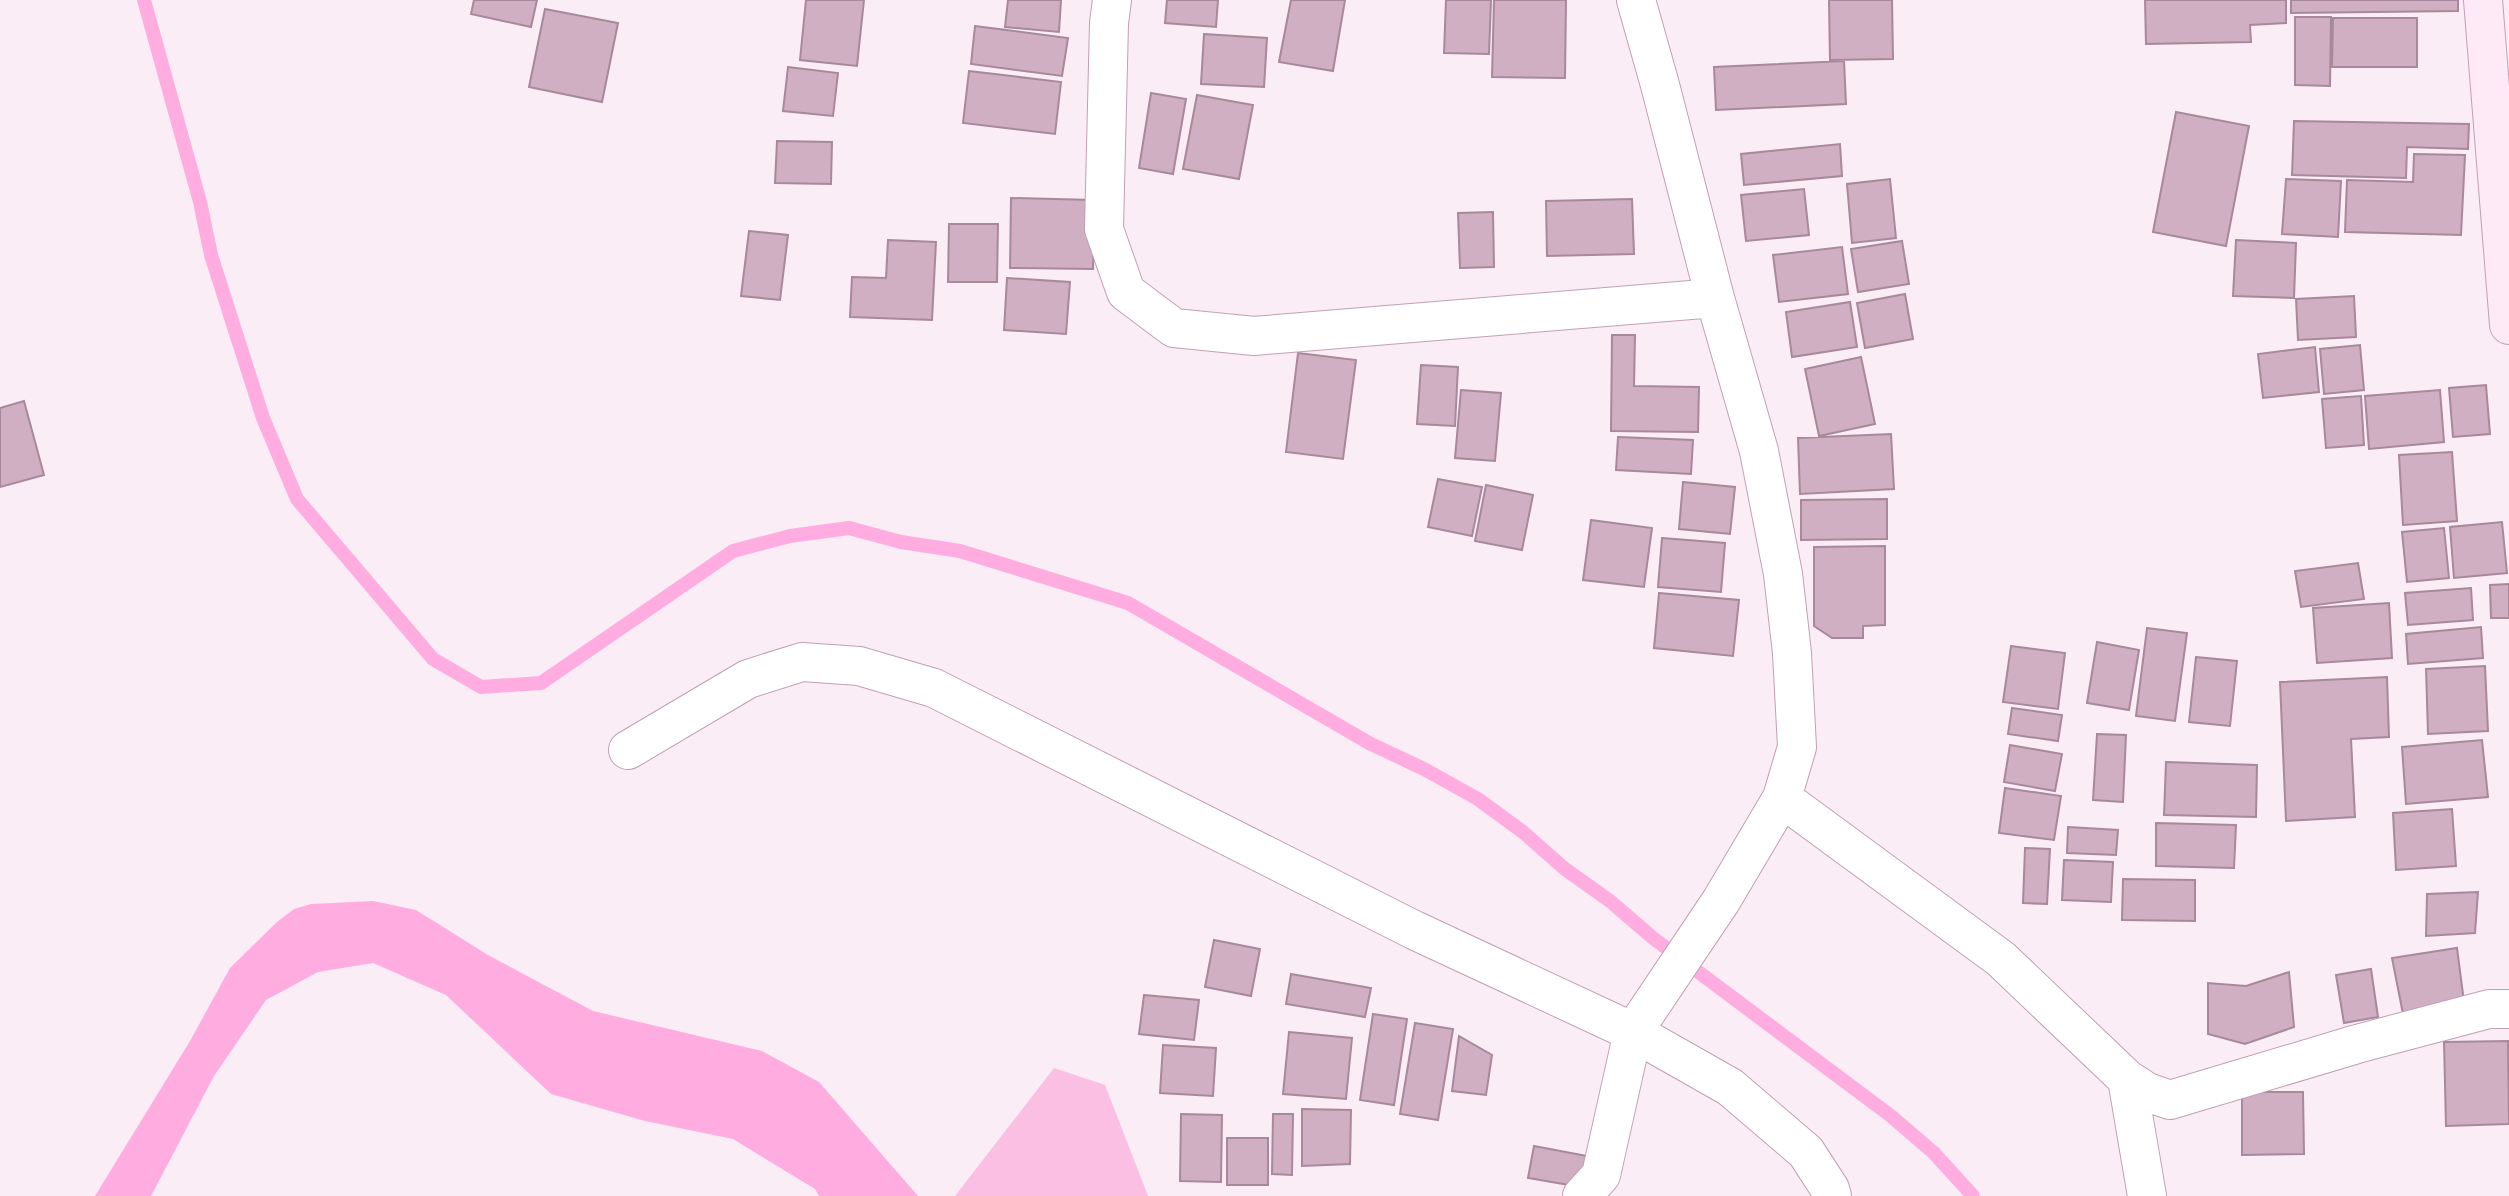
<svg xmlns="http://www.w3.org/2000/svg" width="2509" height="1196" font-family="Jost,sans-serif">
  <style>
    .green { fill: #fabfe3 }
    .water { fill: #ffade0 }
    .lines { fill: none; stroke-linecap: round; stroke-linejoin: round }
    .stream { stroke: #ffade0; stroke-width: 14 }
    .building { fill: #d0afc3; stroke: #a8889b; stroke-width: 2 }
    .street-casing { stroke: #c1a0b4; stroke-width: 40 }
    .secondary-casing { stroke: #c1a0b4; stroke-width: 40 }
    .street { stroke: #fff; stroke-width: 38 }
    .secondary { stroke: #fee9f6; stroke-width: 38 }
  </style>
  <rect width="100%" height="100%" fill="#fbedf5"/>
  <path class="green" d="M1054,1068L1105,1085L1148,1196H955Z"/>
  <path class="water" d="M373,901L416,910L488,955L593,1011L762,1051L819,1082L918,1196H819L815,1189L733,1139L645,1121L551,1094L446,995L373,963L318,972L266,1000L214,1076L151,1196H95L190,1041L230,968L277,922L294,909L311,904Z"/>
  <g class="lines">
    <path class="stream" d="M144,0L200,202L211,255L263,418L297,499L433,659L481,687L541,683L733,551L790,536L849,528L901,542L960,551L1128,603L1369,743L1424,769L1478,799L1523,832L1565,869L1610,901L1653,938L1891,1116L1934,1153L1973,1196"/>
  </g>
  <path class="building" d="M474,0H537L531,27L471,14Z
    M806,0H864L857,66L800,60Z
    M1008,0H1061L1059,32L1005,27Z
    M1167,0H1218L1216,27L1165,23Z
    M1291,0H1345L1333,71L1279,62Z
    M1446,0H1491L1489,54L1444,53Z
    M1494,0H1566L1565,78L1492,77Z
    M1829,0H1892L1893,59L1830,60Z
    M2145,0H2286V23L2250,25L2251,42L2146,44Z
    M2291,0H2458V11L2291,13Z
    M545,9L618,23L602,102L529,87Z
    M2295,17H2331L2330,86L2295,85Z
    M2333,18H2417V67H2332Z
    M975,26L1068,38L1062,76L971,64Z
    M1204,34L1267,38L1264,87L1201,84Z
    M1844,61L1846,104L1716,110L1714,67Z
    M788,67L838,73L833,116L783,111Z
    M969,71L1061,82L1055,134L963,123Z
    M1151,93L1186,99L1173,174L1139,168Z
    M1197,95L1253,105L1239,179L1183,169Z
    M2176,112L2249,126L2226,246L2153,232Z
    M2294,121L2469,124L2468,149L2407,147L2406,178L2292,175Z
    M777,141L832,142L831,184L775,183Z
    M1840,144L1842,176L1744,185L1741,154Z
    M2414,154L2465,155L2461,235L2345,232L2347,180L2413,182Z
    M1890,179L1896,238L1852,243L1847,184Z
    M2286,179L2341,181L2338,237L2282,234Z
    M1804,189L1809,235L1746,241L1741,195Z
    M1011,198L1094,200L1093,269L1010,268Z
    M1632,199L1634,254L1547,256L1546,201Z
    M1493,212L1494,267L1460,268L1458,213Z
    M949,224H998L997,282H948Z
    M749,231L788,235L780,300L741,296Z
    M888,240L936,242L932,320L850,317L852,277L886,278Z
    M2236,240L2296,243L2294,298L2233,296Z
    M1902,241L1909,284L1858,292L1851,249Z
    M1842,247L1848,294L1779,302L1773,255Z
    M1007,278L1070,282L1066,334L1004,330Z
    M1905,294L1913,339L1865,348L1857,303Z
    M2354,296L2356,337L2298,340L2296,299Z
    M1850,302L1857,347L1792,357L1786,312Z
    M1612,335H1635L1634,386L1699,387L1698,432L1611,431Z
    M2360,345L2364,390L2324,394L2320,349Z
    M2315,347L2319,392L2263,398L2258,354Z
    M1298,353L1356,360L1343,459L1286,452Z
    M1861,357L1875,424L1819,436L1805,369Z
    M1421,365L1458,367L1455,426L1417,424Z
    M2486,385L2490,434L2453,437L2449,388Z
    M1461,390L1501,393L1495,461L1455,458Z
    M2440,390L2444,442L2369,449L2365,396Z
    M2361,396L2364,445L2326,448L2322,399Z
    M24,401L44,475L0,487V408Z
    M1891,434L1894,489L1800,494L1798,438Z
    M1618,437L1693,440L1691,474L1616,470Z
    M2452,452L2457,521L2403,525L2399,455Z
    M1438,479L1482,487L1472,536L1428,527Z
    M1683,482L1735,487L1730,534L1679,529Z
    M1486,485L1533,495L1522,550L1475,541Z
    M1887,499V539L1801,540V500Z
    M1591,520L1652,528L1644,587L1583,580Z
    M2502,522L2507,573L2454,578L2450,527Z
    M2444,528L2449,578L2407,582L2402,532Z
    M1662,538L1725,543L1721,592L1658,587Z
    M1885,546V625L1863,626V638H1832L1814,626V547Z
    M2358,563L2364,599L2301,607L2295,571Z
    M2509,584V618H2491L2490,585Z
    M2471,588L2473,620L2408,625L2405,593Z
    M1659,593L1739,600L1733,656L1654,648Z
    M2389,603L2392,658L2317,663L2313,608Z
    M2481,627L2483,658L2408,664L2406,634Z
    M2147,628L2187,633L2175,721L2136,716Z
    M2097,642L2139,650L2129,710L2087,703Z
    M2011,646L2065,653L2058,709L2003,702Z
    M2196,657L2237,661L2230,726L2189,722Z
    M2485,666L2488,731L2428,734L2426,669Z
    M2387,677L2389,737L2351,739L2355,817L2286,821L2280,682Z
    M2012,708L2062,715L2058,741L2008,734Z
    M2097,734L2126,735L2123,802L2093,800Z
    M2482,740L2488,797L2406,804L2402,747Z
    M2010,745L2062,754L2055,791L2004,782Z
    M2166,762L2257,765L2256,817L2164,815Z
    M2005,788L2061,796L2054,840L1999,833Z
    M2452,809L2456,866L2396,870L2393,813Z
    M2156,823L2236,825L2234,868L2156,866Z
    M2068,827L2118,830L2116,855L2067,853Z
    M2025,848L2050,849L2047,904L2023,903Z
    M2064,860L2113,862L2111,902L2062,900Z
    M2123,879L2195,880V921L2122,920Z
    M2478,892L2475,933L2426,936L2427,894Z
    M1214,940L1260,949L1251,996L1205,987Z
    M2457,948L2464,1002L2403,1014L2392,958Z
    M2371,969L2378,1017L2344,1023L2336,975Z
    M2289,972L2294,1027L2245,1044L2208,1034V983L2246,986Z
    M1291,974L1371,988L1365,1017L1286,1004Z
    M1144,995L1199,1000L1194,1040L1139,1034Z
    M1373,1014L1407,1019L1394,1105L1360,1100Z
    M1415,1023L1453,1029L1438,1120L1400,1114Z
    M1289,1032L1352,1038L1346,1099L1283,1094Z
    M1459,1036L1492,1055L1486,1095L1452,1091Z
    M2508,1041L2509,1124L2446,1126L2444,1042Z
    M1163,1045L1216,1048L1213,1096L1160,1093Z
    M2242,1092H2303L2304,1154L2242,1155Z
    M1302,1109L1351,1110L1350,1164L1302,1166Z
    M1181,1114L1222,1115L1221,1182L1180,1181Z
    M1273,1114H1293L1292,1175L1272,1174Z
    M1227,1138H1268V1185H1227Z
    M1534,1146L1587,1156L1581,1187L1528,1178Z"/>
  <g class="lines">
    <defs>
      <path id="street" d="M1112,0L1109,23L1104,229L1126,292L1174,328L1254,336L1715,298
        M628,750L748,679L802,662L859,666L934,688L1414,930L1633,1032L1730,1087L1806,1152L1830,1189L1832,1196
        M1782,798L2001,959L2127,1079L2147,1092L2170,1100L2357,1044L2489,1009H2509
        M2127,1079L2147,1196
        M1582,1196L1601,1175L1633,1032L1721,901L1782,798L1797,747L1792,653L1783,574L1759,451L1715,298L1660,85L1636,0"/>
      <path id="secondary" d="M2483,0L2509,325"/>
    </defs>
    <use href="#street" class="street-casing"/>
    <use href="#secondary" class="secondary-casing"/>
    <use href="#street" class="street"/>
    <use href="#secondary" class="secondary"/>
  </g>
</svg>
